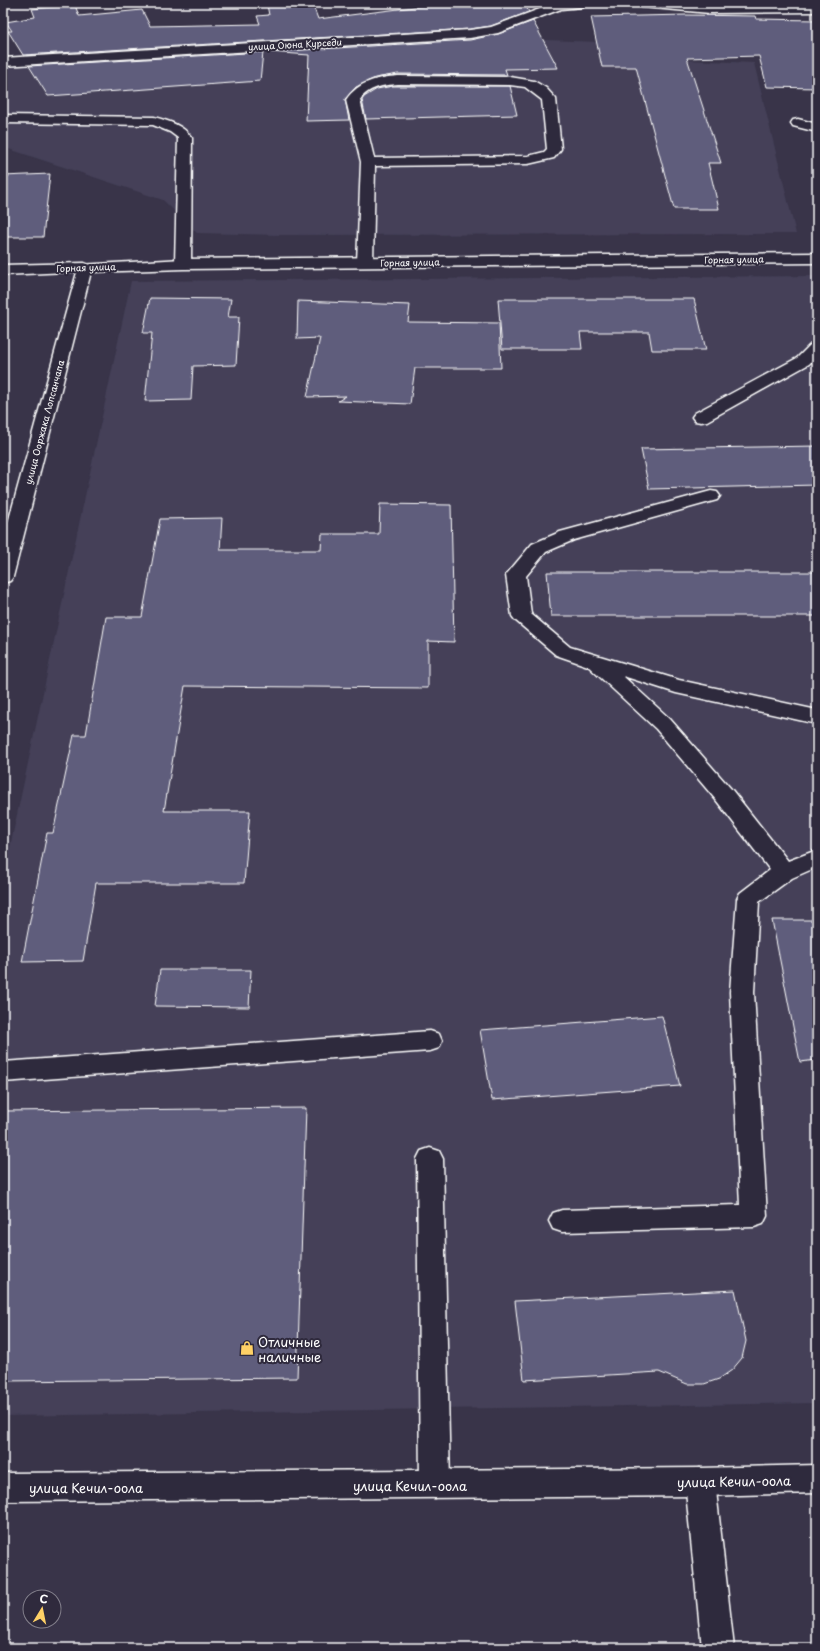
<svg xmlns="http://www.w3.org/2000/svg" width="820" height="1651" font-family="'Playpen Sans',sans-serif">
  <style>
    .built { fill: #444058 }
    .building { fill: #5f5d7b; stroke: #fff }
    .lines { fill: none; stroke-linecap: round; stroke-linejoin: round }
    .service-casing { stroke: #fff; stroke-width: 3 }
    .minor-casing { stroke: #fff; stroke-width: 3 }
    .tertiary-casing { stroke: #fff; stroke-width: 3 }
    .service { fill: #2f2a3d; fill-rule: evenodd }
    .minor { fill: #2f2a3d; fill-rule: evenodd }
    .tertiary { fill: #2f2a3d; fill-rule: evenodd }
    .labels { text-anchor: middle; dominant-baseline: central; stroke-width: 4; stroke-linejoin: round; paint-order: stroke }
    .far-street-label { font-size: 9px; fill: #fff; stroke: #2f2a3d }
    .near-poi-label { font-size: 13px; fill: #fff; stroke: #2f2a3d; text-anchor: start }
    .near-street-label { font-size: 13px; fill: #fff; stroke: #2f2a3d }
  </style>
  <rect width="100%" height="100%" fill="#393449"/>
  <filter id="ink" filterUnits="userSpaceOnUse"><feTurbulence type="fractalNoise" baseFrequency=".025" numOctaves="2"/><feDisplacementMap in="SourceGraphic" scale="8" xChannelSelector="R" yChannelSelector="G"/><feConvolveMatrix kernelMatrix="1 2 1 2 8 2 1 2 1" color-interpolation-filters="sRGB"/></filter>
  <g filter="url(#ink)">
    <path class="built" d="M520,39L598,42L665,59L754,63L796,234L281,235L197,233L163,200L3,147V66L300,46Z
      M817,276V1403L3,1416V880L131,281Z"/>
    <path class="building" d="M312,3L318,19L447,3H524L529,12L491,26L470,29L23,55L8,31H12L6,22L35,17L32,9L75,5L79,16L142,10L150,26L260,24L257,16L269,15L267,5Z
      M686,15L755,16L756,19L817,20V88L767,87L759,56L687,58L721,163H708L719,209H674L636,67H602L591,17Z
      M533,21L558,68L505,69L507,75L398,74L375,78L356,87L345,99L349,120L306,121L309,55L269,52L470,40L498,34Z
      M263,52L260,81L48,96L29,66Z
      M393,86H510L517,115L366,119L362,100L364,97L377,89Z
      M50,174L43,237H3V176Z
      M150,298L231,299L228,317H239L236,365L193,366L191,400L145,401L152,333H143Z
      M498,299H694L706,350H652L649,332H580L582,349H502Z
      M298,301L410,305L408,322L499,323L501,368H415L410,404L338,401L346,396L307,397L320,338L297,339Z
      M817,446V485L649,489L641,449Z
      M380,504L451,505L454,642L428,641V688L185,686L164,811H250L244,883H96L83,961L22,962L47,833H53L74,735H86L106,617H142L160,519L222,518L220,550H321L322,534H379Z
      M547,572H817V616H551Z
      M772,920H817V1060L800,1062Z
      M160,970H251L249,1007L155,1006Z
      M662,1016L680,1086L492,1100L480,1030Z
      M306,1108L297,1378L3,1381V1111Z
      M735,1290L746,1341L742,1358L732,1370L719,1379L704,1384H687L659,1372L524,1380L515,1301Z"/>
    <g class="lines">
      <defs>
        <path id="service" d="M398,76L510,77L534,81L546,88L556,99L561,149L554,158L528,164L375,166L373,263L370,266H360L357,263L361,162L346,100C359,81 377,78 398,76ZM398,84L510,85L525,87L542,100L547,149L544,152L528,156L374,158L360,100C368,87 384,85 398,84Z
          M3,115L154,117C169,121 183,125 192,138L191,264L188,267H178L175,264L178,138L170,132L153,125L3,123Z
          M798,119L817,124V132L793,126L791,123L793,120Z
          M817,342V356L809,364L707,421L701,422L695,421L692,417L695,413L797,358L811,344Z
          M711,491L717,492L720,496L717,500L574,540L546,552L526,576L531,614L570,647L679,680L817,710V724L676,693L623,676L670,719L732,790L788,861L817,850V867L792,878L759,902L754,992L767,1216L763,1224L754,1227L562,1232L553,1229L549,1221L553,1213L562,1210L740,1205L730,992L737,899L740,893L770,870L716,800L656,729L588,666L556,655L515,620L512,616L506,575L532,544L560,532Z
          M430,1031L439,1034L442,1041L439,1048L430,1051L3,1082V1062Z
          M430,1148L439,1151L443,1159L450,1484L446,1494L435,1498L424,1494L420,1484L417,1159L421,1151Z
          M700,1468L711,1472L715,1482L734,1648H702L685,1482L689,1472Z"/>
        <path id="minor" d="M556,3H588L582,7L561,9L498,33L470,38L3,66V58L470,30L491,27Z
          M636,3H684L710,5L817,4V12L710,13L642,7Z
          M84,263L89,265L92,268L89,271L3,275V265Z"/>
        <path id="tertiary" d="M817,253V263L183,269L91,272L13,577L10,581L3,583V541L79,265L183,259Z
          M817,1465V1493L700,1496L3,1501V1473L700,1468Z"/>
      </defs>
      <use href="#service" class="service-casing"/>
      <use href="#minor" class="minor-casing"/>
      <use href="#tertiary" class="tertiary-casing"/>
      <use href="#service" class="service"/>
      <use href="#minor" class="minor"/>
      <use href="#tertiary" class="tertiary"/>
    </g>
  </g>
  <defs>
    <symbol id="shop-bare" viewBox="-9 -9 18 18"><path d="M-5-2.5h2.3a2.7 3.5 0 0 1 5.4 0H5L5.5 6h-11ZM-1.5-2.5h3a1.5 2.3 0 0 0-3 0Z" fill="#ffd166" stroke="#2f2a3d" stroke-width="2.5" paint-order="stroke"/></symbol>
  </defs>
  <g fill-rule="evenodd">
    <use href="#shop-bare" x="237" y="1338" width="20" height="20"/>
  </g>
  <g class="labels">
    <g class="far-street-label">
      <text transform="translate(295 44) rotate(-3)">улица Оюна Курседи</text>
      <text transform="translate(734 259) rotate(-1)">Горная улица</text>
      <text transform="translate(410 262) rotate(-1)">Горная улица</text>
      <text transform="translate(86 267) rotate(-2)">Горная улица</text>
      <text transform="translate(44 422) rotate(-75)">улица Ооржака Лопсанчапа</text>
    </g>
    <g class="near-poi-label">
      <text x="258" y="1341">Отличные<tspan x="258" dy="15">наличные</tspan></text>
    </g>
    <g class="near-street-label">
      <text transform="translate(734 1481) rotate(-1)">улица Кечил-оола</text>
      <text x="410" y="1485">улица Кечил-оола</text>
      <text x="86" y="1487">улица Кечил-оола</text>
    </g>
  </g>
  <rect width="820" height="1651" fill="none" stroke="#2f2a3d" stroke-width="16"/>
  <rect x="8" y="8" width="804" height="1635" fill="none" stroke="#fff" stroke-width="1.5" filter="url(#ink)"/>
  <g transform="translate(42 1609) rotate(10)"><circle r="19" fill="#2f2a3d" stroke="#827f8b"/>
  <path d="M0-3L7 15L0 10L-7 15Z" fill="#ffd166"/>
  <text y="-6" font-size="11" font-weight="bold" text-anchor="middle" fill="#ffffff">С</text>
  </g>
</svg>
